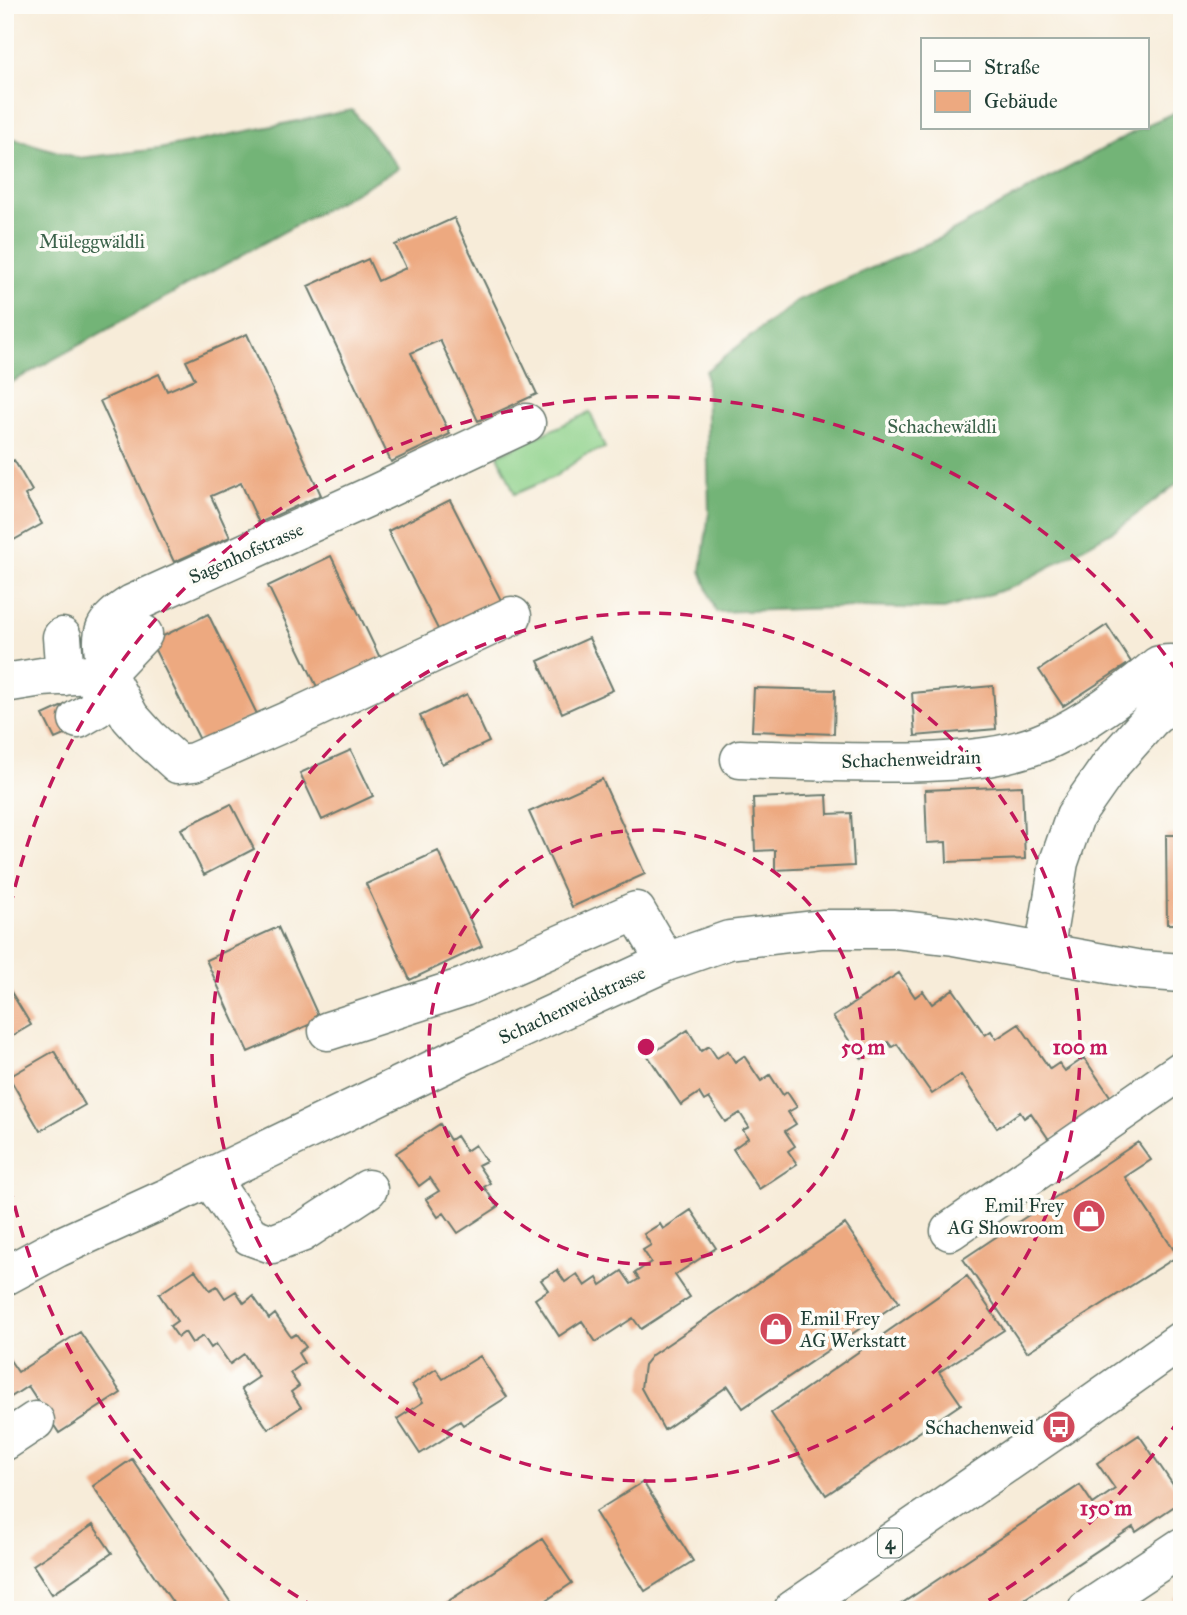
<svg xmlns="http://www.w3.org/2000/svg" width="1187" height="1615" font-family="'IM FELL Great Primer',serif">
  <style>
    .green { fill: #8fd28b; stroke: #578860; stroke-width: 2 }
    .forest { fill: #73b477; stroke: #497856; stroke-width: 2 }
    .building { fill: #eda980 }
    .lines { fill: none; stroke-linecap: round; stroke-linejoin: round }
    .minor-casing { stroke: #6b7a6e; stroke-width: 41 }
    .major-casing { stroke: #6b7a6e; stroke-width: 41 }
    .minor { stroke: #fff; stroke-width: 38 }
    .major { stroke: #fff; stroke-width: 38 }
    .ring { fill: none; stroke: #c2185b; stroke-width: 3.5; stroke-dasharray: 12 9 }
    .labels { text-anchor: middle; dominant-baseline: central; stroke-width: 7; stroke-linejoin: round; paint-order: stroke }
    .shield { fill: #fdfcf7; stroke: #62766e; stroke-width: 2 }
    .shield-label { font-size: 18px; font-weight: bold; fill: #1f3d34 }
    .park-label { font-size: 19px; fill: #3b624a; stroke: #fdfcf7 }
    .street-label { font-size: 19px; fill: #1f3d34; stroke: #fdfcf7 }
    .poi-label { font-size: 19px; fill: #1f3d34; stroke: #fdfcf7; text-anchor: end }
    .centre { fill: #c2185b; stroke: #fdfcf7; stroke-width: 3.5 }
    .ring-label { font-size: 21px; text-anchor: middle; font-weight: bold; fill: #c2185b; stroke: #fdfcf7; stroke-width: 7; stroke-linejoin: round; paint-order: stroke }
  </style>
  <rect width="100%" height="100%" fill="#fdfcf7"/>
  <filter id="ink" filterUnits="userSpaceOnUse"><feTurbulence type="fractalNoise" baseFrequency=".0143" numOctaves="2"/><feDisplacementMap in="SourceGraphic" scale="14" xChannelSelector="R" yChannelSelector="G"/><feConvolveMatrix kernelMatrix="1 2 1 2 8 2 1 2 1" color-interpolation-filters="sRGB"/></filter>
  <filter id="wash" filterUnits="userSpaceOnUse"><feTurbulence type="fractalNoise" baseFrequency=".00686" numOctaves="4" result="noise"/><feDisplacementMap in="SourceGraphic" scale="28" xChannelSelector="R" yChannelSelector="G"/><feGaussianBlur stdDeviation="1.57" result="paint"/><feColorMatrix in="noise" values="0 0 0 0 0 0 0 0 0 0 0 0 0 0 0 0 0 1.4 0 .05"/><feComposite in="paint" operator="in"/></filter>
  <g filter="url(#wash)">
    <rect width="100%" height="100%" fill="#f7ecd9"/>
    <path class="green" d="M590,412L605,448L585,455L554,477L515,494L498,455Z"/>
    <path class="forest" d="M1182,109V480L1120,527L1015,586L944,609L859,607L716,612L701,571L709,513L706,371L798,300L938,239L1141,128H1147V125Z
      M352,110L399,168L5,386V136L79,158L159,149Z"/>
    <g id="blocks">
      <path class="building" d="M454,218L537,394L478,421L440,340L411,353L450,434L391,462L308,286L368,259L378,281L406,268L395,245Z
        M247,334L321,495L259,523L241,483L211,496L230,537L174,562L100,401L159,374L167,391L195,379L186,361Z
        M14,460L32,491L25,495L42,524L5,545V465Z
        M450,500L503,604L441,635L388,531Z
        M331,556L382,662L319,691L268,586Z
        M208,614L257,714L201,742L151,642Z
        M1107,625L1131,662L1063,706L1039,670Z
        M589,638L613,690L562,713L538,661Z
        M993,686L996,729L915,736L912,693Z
        M754,688L835,690L834,734L752,731Z
        M467,694L489,742L442,764L420,716Z
        M69,703L80,728L55,739L43,715Z
        M1177,743H1182V924H1167L1166,835H1177Z
        M351,750L373,796L322,820L300,773Z
        M602,779L645,874L572,907L529,812Z
        M1022,786L1025,859L947,862L946,842L927,843L925,790Z
        M827,795L828,814L851,813L854,866L775,870V850L755,851L753,798Z
        M231,804L254,849L204,875L181,829Z
        M438,851L482,946L410,980L366,884Z
        M278,927L320,1020L248,1052L206,960Z
        M899,973L915,997L923,991L932,1004L953,989L985,1035L991,1031L996,1039L1019,1024L1050,1069L1059,1063L1065,1071L1084,1058L1112,1099L1050,1141L1031,1113L1024,1118L1020,1112L997,1128L961,1075L932,1094L897,1044L892,1047L888,1042L862,1059L833,1017Z
        M5,982L31,1025L5,1040Z
        M688,1030L701,1051L709,1046L717,1058L728,1051L735,1062L744,1056L761,1081L770,1075L783,1095L787,1092L797,1107L788,1112L796,1124L785,1131L795,1146L788,1151L797,1164L759,1189L733,1149L748,1138L743,1130L749,1127L740,1113L725,1122L709,1098L704,1101L699,1093L681,1105L648,1056Z
        M54,1051L85,1105L40,1131L9,1077Z
        M440,1124L450,1140L456,1136L466,1151L475,1145L486,1161L478,1165L490,1183L484,1187L498,1207L458,1233L444,1213L438,1217L426,1199L439,1191L430,1178L419,1186L396,1153Z
        M1138,1142L1151,1160L1125,1177L1178,1256L1027,1352L963,1259Z
        M691,1210L716,1248L675,1275L690,1297L641,1329L633,1318L596,1342L582,1321L559,1336L535,1299L548,1290L541,1280L557,1270L565,1282L577,1274L585,1286L597,1278L601,1285L622,1271L631,1284L639,1279L635,1273L651,1262L643,1250L651,1245L644,1234L660,1224L663,1229Z
        M845,1224L899,1302L743,1408L728,1386L664,1430L641,1388L644,1365L652,1355Z
        M195,1270L210,1290L217,1286L225,1298L236,1291L244,1303L253,1296L269,1319L275,1314L291,1337L296,1334L306,1347L298,1353L304,1363L290,1373L299,1386L291,1392L301,1407L268,1429L241,1389L259,1377L244,1354L230,1364L216,1344L211,1348L203,1336L192,1343L185,1332L178,1337L170,1326L177,1321L159,1294Z
        M967,1276L1004,1330L939,1372L961,1404L826,1495L771,1413Z
        M80,1332L121,1393L59,1433L28,1386L5,1401V1353L18,1372Z
        M480,1356L507,1397L463,1425L460,1421L446,1430L450,1435L420,1454L397,1419L423,1402L412,1385L436,1369L443,1379Z
        M1139,1435L1182,1498V1501L1136,1532L1133,1527L1008,1610H892L1080,1485L1093,1504L1115,1489L1097,1463Z
        M132,1459L179,1528L236,1610H178L140,1555L93,1486Z
        M643,1482L693,1561L645,1591L595,1512Z
        M93,1525L112,1553L52,1594L33,1565Z
        M542,1539L572,1583L532,1610H435Z
        M1182,1594V1610H1181L1174,1599Z"/>
    </g>
  </g>
  <g filter="url(#ink)">
    <use href="#blocks" fill-opacity="0" stroke="#6b7a6e" stroke-width="2"/>
    <g class="lines">
      <defs>
        <path id="minor" d="M62,637L65,676
          M106,673L130,717L149,738L178,764L194,762L301,715L512,616
          M5,683L42,677L106,673C102,633 96,627 132,604L373,495L526,423
          M78,719L97,708L106,673L143,634
          M740,759C802,761 865,764 927,762C968,760 1010,757 1048,740C1088,722 1125,693 1159,665C1167,664 1176,662 1182,669
          M1044,953L1059,862L1075,816L1112,763L1151,719L1182,692
          M328,1031L464,987L636,911L666,962
          M209,1177L250,1236L272,1244L301,1233L368,1189
          M950,1231L1182,1070
          M5,1276L57,1248L169,1197L455,1059L666,962L729,940L822,929H894L954,936L1141,970L1182,973
          M5,1441L35,1421
          M1087,1610L1182,1547"/>
        <path id="major" d="M793,1610L1059,1427L1182,1340"/>
      </defs>
      <use href="#minor" class="minor-casing"/>
      <use href="#major" class="major-casing"/>
      <use href="#minor" class="minor"/>
      <use href="#major" class="major"/>
    </g>
  </g>
  <g class="ring">
    <circle cx="646" cy="1047" r="217"/>
    <circle cx="646" cy="1047" r="434"/>
    <path d="M1179 1420A651 651 0 0 1 976 1608M316 1608A651 651 0 0 1 6 1166M6 928A651 651 0 0 1 1179 674"/>
  </g>
  <defs>
    <symbol id="shop-disc" viewBox="-11 -11 22 22"><circle r="9.5" fill="#d1495b" stroke="#fdfcf7"/><path d="M-5-2.5h2.3a2.7 3.5 0 0 1 5.4 0H5L5.5 6h-11ZM-1.5-2.5h3a1.5 2.3 0 0 0-3 0Z" fill="#fff"/></symbol>
    <symbol id="bus-disc" viewBox="-11 -11 22 22"><circle r="9.5" fill="#d1495b" stroke="#fdfcf7"/><path d="M-5-6H5V4H4V6H2V4H-2V6H-4V4H-5ZM-3.5-4V0h7V-4ZM-3.5 1.2v1.5H-2V1.2ZM2 1.2v1.5H3.5V1.2Z" fill="#fff"/></symbol>
  </defs>
  <g fill-rule="evenodd">
    <use href="#shop-disc" x="1070" y="1197" width="38" height="38"/>
    <use href="#shop-disc" x="757" y="1310" width="38" height="38"/>
    <use href="#bus-disc" x="1040" y="1408" width="38" height="38"/>
  </g>
  <g class="labels">
    <rect class="shield" x="878" y="1528.5" width="24" height="29" rx="5"/>
    <g class="shield-label">
      <text x="890" y="1543">4</text>
    </g>
    <g class="park-label">
      <text x="92" y="241">Müleggwäldli</text>
      <text x="942" y="426">Schachewäldli</text>
    </g>
    <g class="street-label">
      <text transform="translate(246 553) rotate(-24)">Sagenhofstrasse</text>
      <text transform="translate(911 759) rotate(-2)">Schachenweidrain</text>
      <text transform="translate(572 1005) rotate(-25)">Schachenweidstrasse</text>
    </g>
    <g class="poi-label">
      <text x="1064" y="1205">Emil Frey<tspan x="1064" dy="22">AG Showroom</tspan></text>
      <text x="800" y="1318" text-anchor="start">Emil Frey<tspan x="800" dy="22">AG Werkstatt</tspan></text>
      <text x="1034" y="1427">Schachenweid</text>
    </g>
  </g>
  <circle cx="646" cy="1047" r="10" class="centre"/>
  <g class="ring-label">
    <text x="863" y="1054">50 m</text>
    <text x="1080" y="1054">100 m</text>
    <text x="1106" y="1515">150 m</text>
  </g>
  <rect width="1187" height="1615" fill="none" stroke="#fdfcf7" stroke-width="28"/>
  <rect x="921" y="38" width="228" height="91" fill="#fdfcf7" stroke="#a4b0a9" stroke-width="2"/>
  <rect x="935" y="61" width="35" height="10" fill="#ffffff" stroke="#a4b0a9" stroke-width="2"/>
  <text x="984" y="74" font-size="21" fill="#1f3d34">Straße</text>
  <rect x="935" y="91" width="35" height="21" fill="#eda980" stroke="#a4b0a9" stroke-width="2"/>
  <text x="984" y="108" font-size="21" fill="#1f3d34">Gebäude</text>
</svg>
